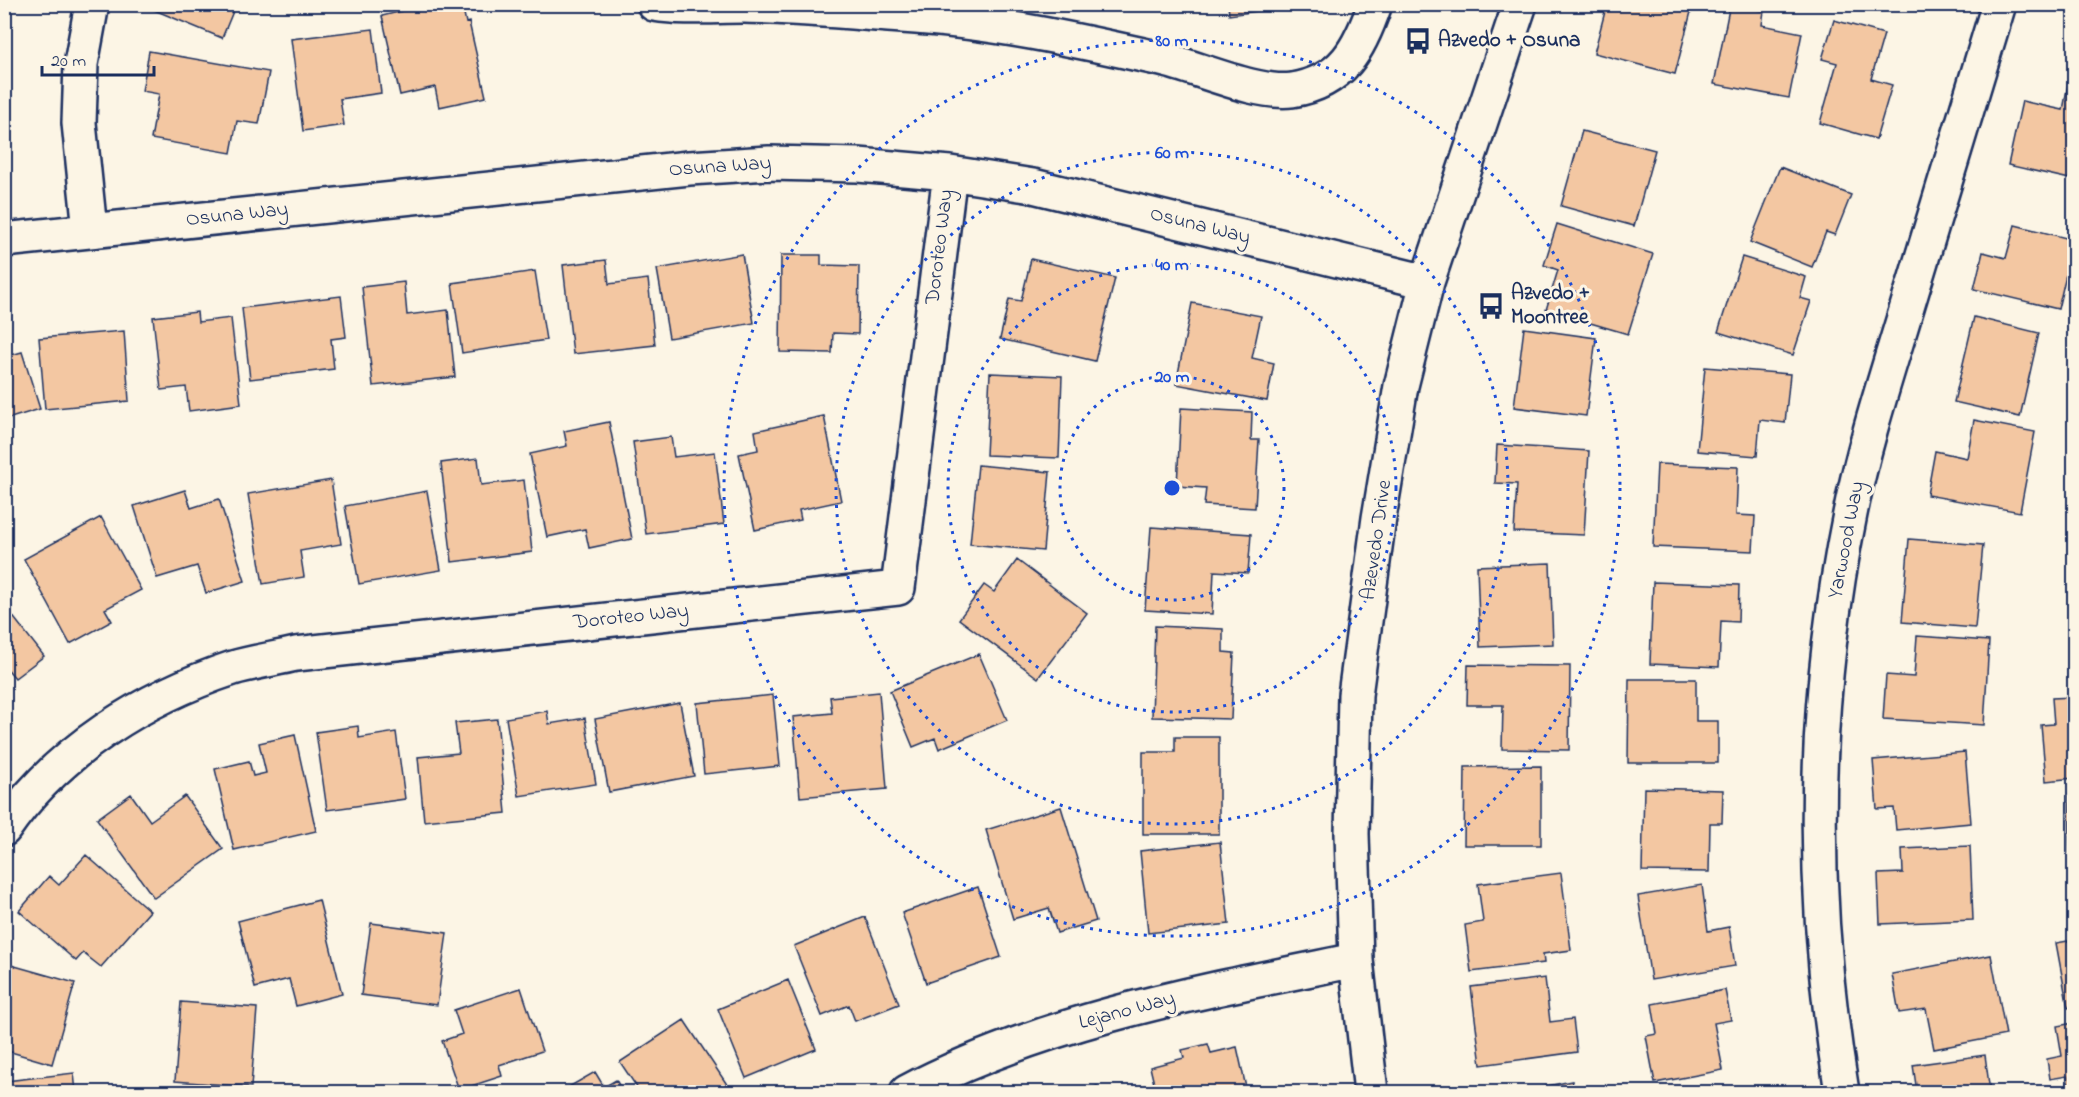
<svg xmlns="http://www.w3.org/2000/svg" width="2079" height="1097" font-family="'Indie Flower',sans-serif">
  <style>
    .building { fill: #f3c7a2; stroke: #1b2f5e; stroke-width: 1.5 }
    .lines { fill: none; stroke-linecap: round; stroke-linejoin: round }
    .minor-casing { stroke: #1b2f5e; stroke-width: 38 }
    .minor { stroke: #fcf5e5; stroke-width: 33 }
    .ring { fill: none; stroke: #1d4ed8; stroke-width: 3; stroke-dasharray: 3 6 }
    .labels { text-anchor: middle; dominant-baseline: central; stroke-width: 6; stroke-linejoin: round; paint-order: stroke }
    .poi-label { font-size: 21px; font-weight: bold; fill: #1b2f5e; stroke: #fcf5e5; text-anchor: start }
    .street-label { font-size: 21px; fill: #1b2f5e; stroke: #fcf5e5 }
    .centre { fill: #1d4ed8; stroke: #fcf5e5; stroke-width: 3 }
    .ring-label { font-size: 18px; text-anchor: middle; font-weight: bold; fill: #1d4ed8; stroke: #fcf5e5; stroke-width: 6; stroke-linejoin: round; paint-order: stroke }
  </style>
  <rect width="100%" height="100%" fill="#fcf5e5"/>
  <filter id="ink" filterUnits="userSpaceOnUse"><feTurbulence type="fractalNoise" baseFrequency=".0167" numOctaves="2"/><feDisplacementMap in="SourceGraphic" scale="12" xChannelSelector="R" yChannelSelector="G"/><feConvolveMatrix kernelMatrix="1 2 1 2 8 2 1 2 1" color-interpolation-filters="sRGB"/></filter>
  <g filter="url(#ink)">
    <path class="building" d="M154,4H236L222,38L152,9Z
      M431,4H462L466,23L469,22L486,97L439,107L435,87L400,95L382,16Z
      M1228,4H1310L1229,15Z
      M1607,4H1693L1675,74L1594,53Z
      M1730,4L1764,11L1762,25L1802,33L1789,98L1714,84Z
      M1834,20L1884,34L1871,79L1892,85L1876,139L1820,123L1837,63L1822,59Z
      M373,29L381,93L340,99L344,125L303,131L291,39Z
      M149,51L269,72L259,124L237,121L231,153L151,139L159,94L142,91Z
      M2069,79L2074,80V180L2008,165L2022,101L2063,110Z
      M1582,131L1655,150L1634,226L1561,206Z
      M1780,167L1851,195L1835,235L1826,232L1812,267L1750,242Z
      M1557,224L1653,254L1628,334L1546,310L1558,270L1544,265Z
      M2015,225L2074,240L2058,309L1974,289L1983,252L2006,258Z
      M742,254L754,323L669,338L657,269Z
      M781,255H821V265L859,266L858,334L833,333L832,353L780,352Z
      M1742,257L1806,277L1800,298L1811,301L1793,355L1718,332Z
      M1031,259L1115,278L1095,361L1000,339L1009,299L1021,301Z
      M606,260L609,284L648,279L655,345L573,354L563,265Z
      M535,271L546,340L462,353L452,283Z
      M404,282L407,315L448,310L455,377L373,386L362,287Z
      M341,296L346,337L331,339L334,369L250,379L242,308Z
      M1192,303L1261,316L1252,358L1274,363L1267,401L1176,384Z
      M197,312L198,322L231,318L241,404L189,411L186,387L161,390L153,317Z
      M1974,317L2039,333L2020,417L1954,402Z
      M1524,328L1596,338L1586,416L1514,407Z
      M124,331L129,401L45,409L39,338Z
      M22,352L40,409L4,420V357Z
      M1705,367L1790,374L1785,423L1760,420L1757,456L1697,451Z
      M990,373L1062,376L1059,458L986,455Z
      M1181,408L1252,412L1251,440H1259L1255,508L1204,505L1206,488L1177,486Z
      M824,416L841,501L799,510L801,520L755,530L739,454L758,450L755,431Z
      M1974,420L2035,432L2020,512L1927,495L1935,451L1967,458Z
      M609,422L632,539L589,548L585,529L547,537L530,454L567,446L564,431Z
      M671,437L674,457L715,452L724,524L646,534L633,442Z
      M1497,445L1589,451L1584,535L1514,532L1517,484L1495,483Z
      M478,458L481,485L524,480L532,552L452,562L441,463Z
      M1657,464L1738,467L1736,515L1755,516L1753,551L1653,547Z
      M978,465L1050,472L1043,551L970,544Z
      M331,480L341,544L300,551L304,577L263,584L248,494Z
      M185,490L191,508L219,499L245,581L206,593L197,566L157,578L134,506Z
      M427,491L441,570L359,584L345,506Z
      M101,517L141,590L105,609L112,621L70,644L24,559Z
      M1151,527L1251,534L1248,573L1214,571L1212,614L1145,610Z
      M2074,532V563L2070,562Z
      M1909,539L1983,545L1975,628L1902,622Z
      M1017,560L1087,613L1038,678L959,619L984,585L994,592Z
      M1550,563L1553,644L1480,647L1477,566Z
      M2074,580V659H2068Z
      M1653,582L1739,585L1738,622L1721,621L1719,667L1650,664Z
      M4,605L44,656L15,678L4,665Z
      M1155,626L1223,629V652L1234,653L1231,719L1152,717Z
      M1917,636L1989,641L1984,725L1883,719L1886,675L1914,677Z
      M979,654L1007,720L939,749L935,738L913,747L890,691Z
      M1468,665L1570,666L1569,750L1502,749L1503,705H1467Z
      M1629,679H1696V721H1718V763H1628Z
      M879,692L887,789L800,797L793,717L832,713L830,697Z
      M773,695L780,766L704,774L697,703Z
      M2074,697V778L2046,781L2041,725L2054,724L2052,698Z
      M680,703L694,776L609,792L595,719Z
      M547,711L549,724L585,718L596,784L519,796L506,718Z
      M497,719L506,813L424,821L418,757L459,753L455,723Z
      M358,726L359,738L396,732L405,799L327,810L316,732Z
      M295,735L316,831L234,850L215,769L249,761L253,776L266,773L259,743Z
      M1175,737H1219V834H1143V752H1175Z
      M1965,752L1971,823L1896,830L1894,808L1877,809L1873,760Z
      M1541,766V845H1464L1465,767Z
      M1644,788L1723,790L1722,823H1710L1709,872L1642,871Z
      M2069,793H2074V874H2070Z
      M131,794L150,821L185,796L223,849L154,898L97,819Z
      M1061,807L1096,921L1057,933L1049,908L1013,919L986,830Z
      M1220,842L1229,924L1148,933L1140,851Z
      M1970,846L1973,920L1880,924L1878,874L1903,873L1902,849Z
      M86,855L150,911L101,967L83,953L76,961L19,911L49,876L59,885Z
      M1561,873L1571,950L1543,954L1544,963L1471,972L1465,925L1483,922L1478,884Z
      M1702,885L1708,931L1729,927L1735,966L1651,980L1638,896Z
      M978,887L1001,957L926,983L902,913Z
      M319,900L342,994L296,1006L289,979L255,988L238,921Z
      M865,917L899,1004L855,1021L849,1005L822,1016L794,946Z
      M371,923L447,933L437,1005L361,995Z
      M2074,940V1006L2068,1008L2056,943Z
      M1991,955L2006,1035L1934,1049L1926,1009L1899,1013L1892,974Z
      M4,963L75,983L52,1064L4,1050Z
      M1545,978L1550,1022L1573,1019L1577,1052L1481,1065L1471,987Z
      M788,980L816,1049L746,1078L718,1009Z
      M521,988L542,1051L499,1065L502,1076L459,1090L442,1041L462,1034L454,1010Z
      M1725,990L1731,1020L1714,1023L1723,1070L1655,1083L1646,1036L1657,1034L1652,1004Z
      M181,1002L257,1008L251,1087L175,1081Z
      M684,1020L732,1092H640L620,1062Z
      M2074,1023V1092H2070L2067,1076L2050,1079L2047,1059L2062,1056L2057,1026Z
      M1208,1044L1211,1053L1237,1047L1247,1092H1134L1155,1088L1150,1067L1184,1058L1182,1050Z
      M1985,1055L1990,1092H1917L1913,1065Z
      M595,1072L604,1087L616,1080L623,1092H560Z
      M74,1073L76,1092H7L6,1081Z
      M1572,1081L1575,1092H1518Z
      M1097,1086L1100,1092H1080Z
      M1733,1087L1734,1092H1703Z"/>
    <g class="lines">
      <defs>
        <path id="minor" d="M654,4C684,9 713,6 744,6C796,7 849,12 902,16C989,21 1076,40 1161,59C1197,67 1257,95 1292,90C1343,82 1360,48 1375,4
          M90,230L79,123L81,64L92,4
          M4,240L689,168L769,163L858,165L950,173L1033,186L1427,282
          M4,829C58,750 145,697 233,668C253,662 275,659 296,654L898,588L950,173
          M907,1092C1046,1019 1204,991 1356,960
          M1371,1092L1356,960L1352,834L1355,695L1379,518L1401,386L1427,282L1520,4
          M1842,1092C1810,900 1811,706 1850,514C1864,443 1887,374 1908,304C1938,204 1969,104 1999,4"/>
      </defs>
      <use href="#minor" class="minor-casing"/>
      <use href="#minor" class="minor"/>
    </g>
  </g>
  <g class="ring">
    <circle cx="1172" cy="488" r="112"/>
    <circle cx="1172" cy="488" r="224"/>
    <circle cx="1172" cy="488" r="336"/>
    <circle cx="1172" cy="488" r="448"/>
  </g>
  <defs>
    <symbol id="bus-bare" viewBox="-9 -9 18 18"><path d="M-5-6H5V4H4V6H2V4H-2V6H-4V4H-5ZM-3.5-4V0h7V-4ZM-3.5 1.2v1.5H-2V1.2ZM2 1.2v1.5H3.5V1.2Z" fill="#1b2f5e" stroke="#fcf5e5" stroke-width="2.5" paint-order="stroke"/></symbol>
  </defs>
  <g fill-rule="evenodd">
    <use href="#bus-bare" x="1399" y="22" width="38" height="38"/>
    <use href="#bus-bare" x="1472" y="287" width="38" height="38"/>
  </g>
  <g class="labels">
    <g class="poi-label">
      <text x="1438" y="41">Azvedo + Osuna</text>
      <text x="1511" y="294">Azvedo +<tspan x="1511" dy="24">Moontree</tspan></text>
    </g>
    <g class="street-label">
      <text transform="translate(720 167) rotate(-4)">Osuna Way</text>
      <text transform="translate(237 215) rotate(-6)">Osuna Way</text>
      <text transform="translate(1200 226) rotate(14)">Osuna Way</text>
      <text transform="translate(940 247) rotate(-83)">Doroteo Way</text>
      <text transform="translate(1377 540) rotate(-82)">Azevedo Drive</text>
      <text transform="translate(1847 540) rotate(-79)">Yarwood Way</text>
      <text transform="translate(631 617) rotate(-6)">Doroteo Way</text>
      <text transform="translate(1127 1011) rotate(-15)">Lejano Way</text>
    </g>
  </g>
  <circle cx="1172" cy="488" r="9" class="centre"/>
  <g class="ring-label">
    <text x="1172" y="46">80 m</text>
    <text x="1172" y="158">60 m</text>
    <text x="1172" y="270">40 m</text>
    <text x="1172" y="382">20 m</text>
  </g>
  <rect width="2079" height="1097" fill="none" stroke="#fcf5e5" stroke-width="24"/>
  <rect x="12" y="12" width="2055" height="1073" fill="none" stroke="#1b2f5e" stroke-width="2" filter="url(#ink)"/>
  <path d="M42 66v9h112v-9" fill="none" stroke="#1b2f5e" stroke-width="3"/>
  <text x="51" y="66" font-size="18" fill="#1b2f5e" stroke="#fcf5e5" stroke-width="4.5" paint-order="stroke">20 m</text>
</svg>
